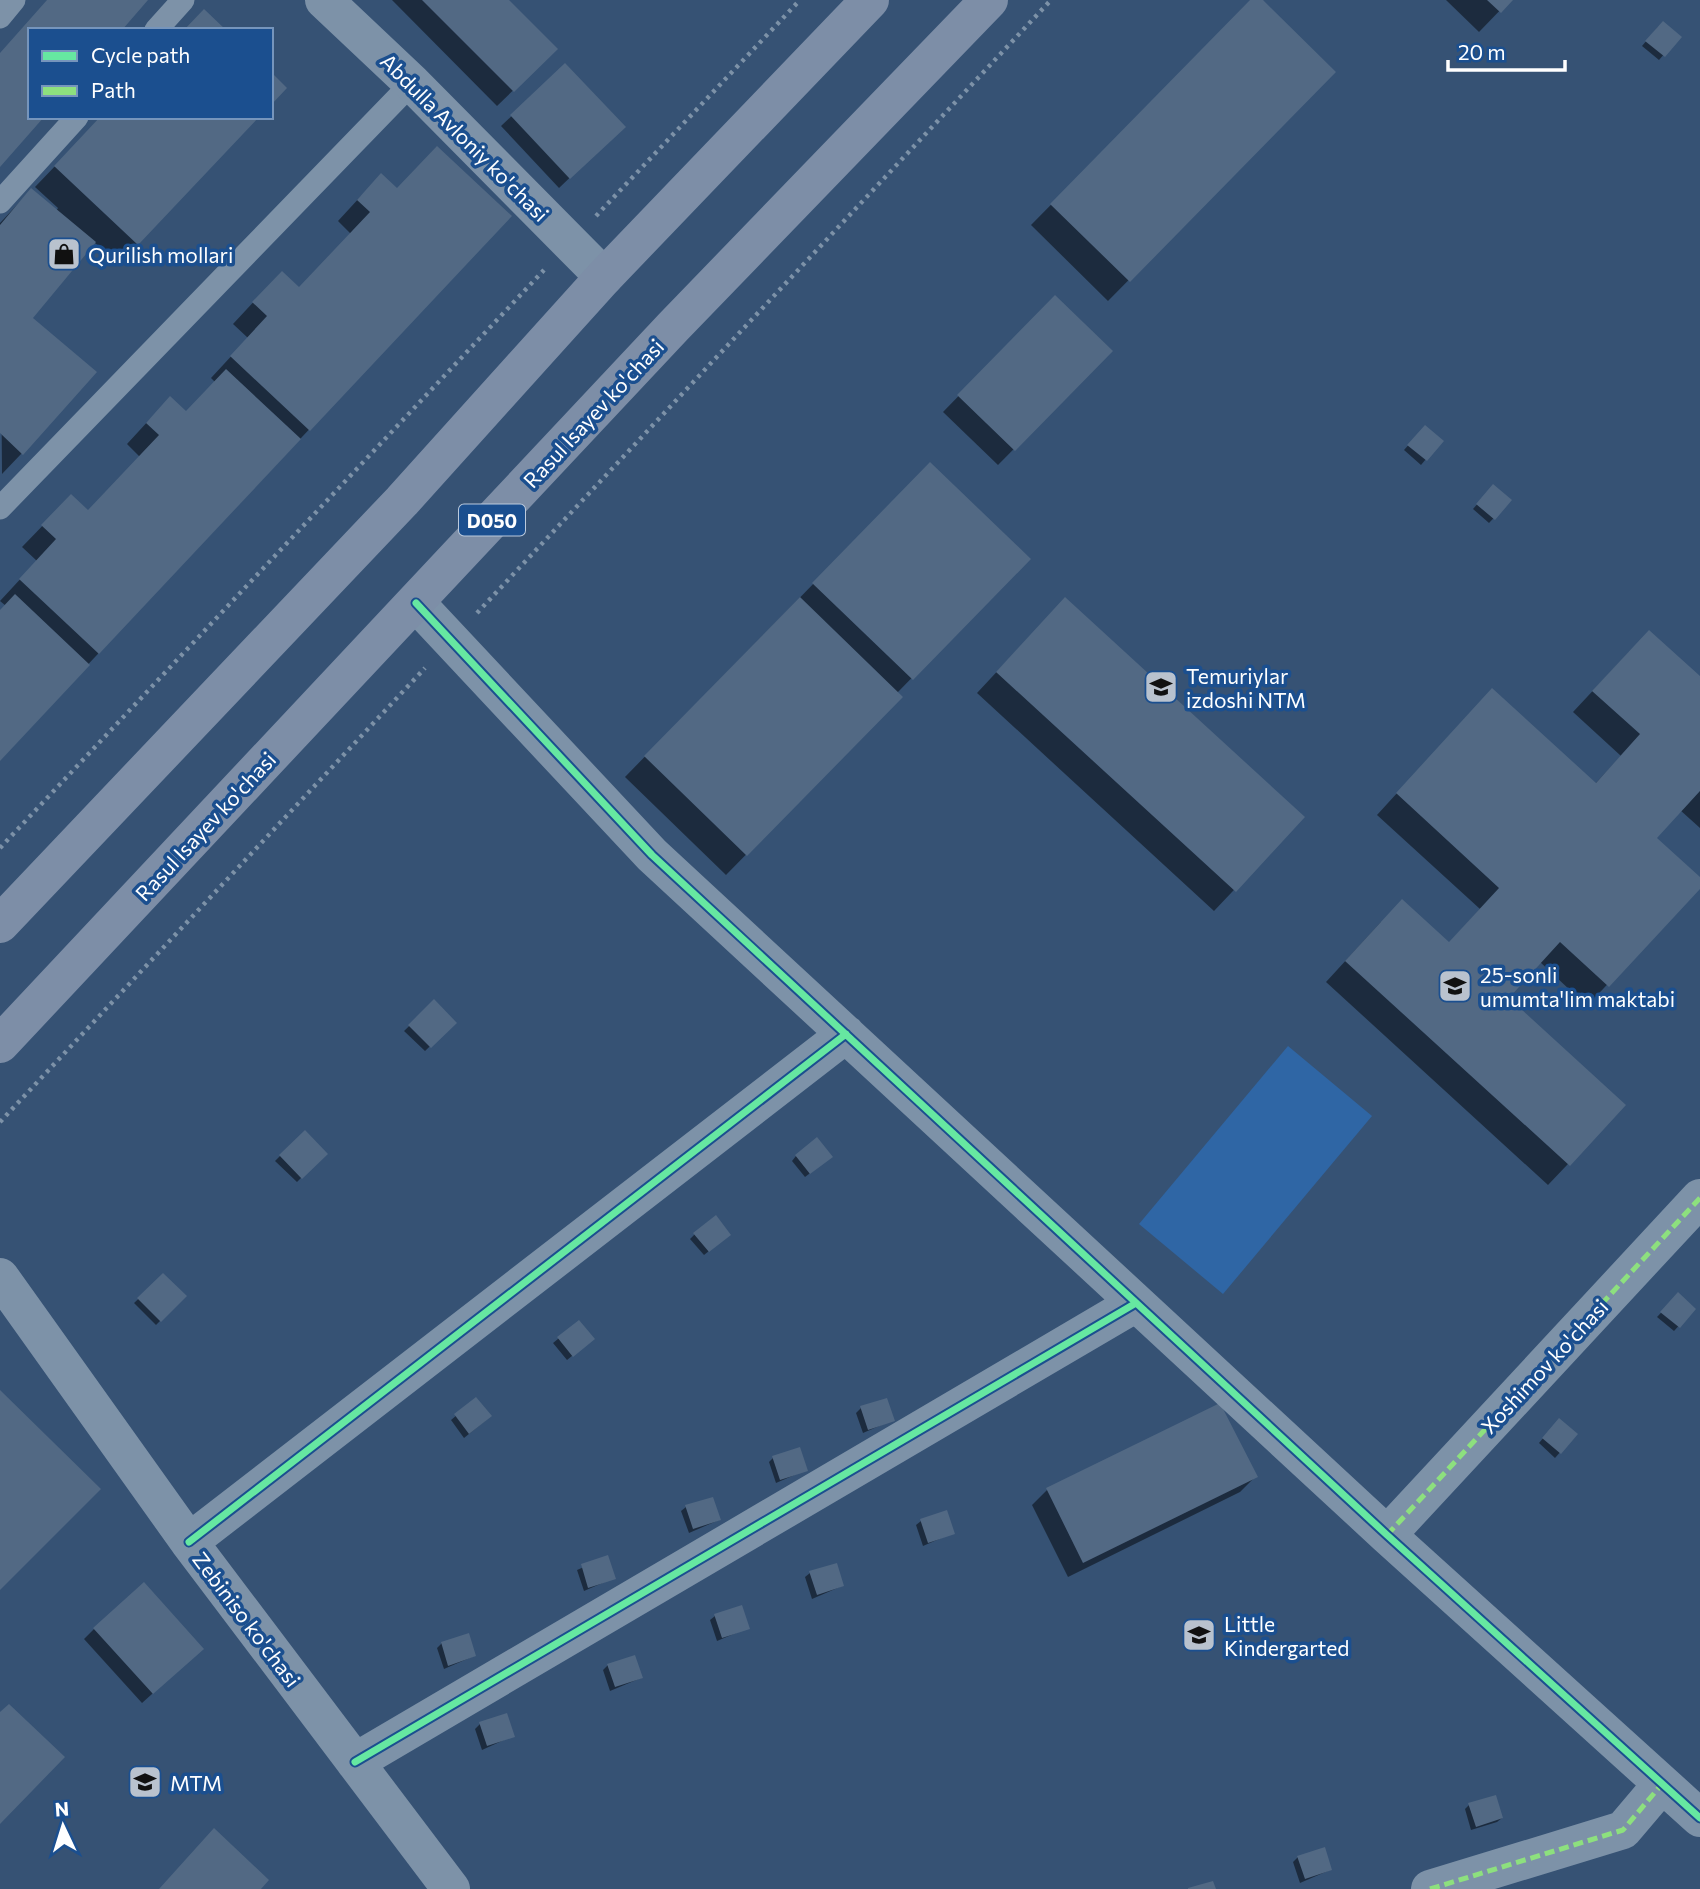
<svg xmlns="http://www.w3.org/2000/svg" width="1700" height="1889" font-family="Commissioner,sans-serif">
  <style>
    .pitch { fill: #2f66a5 }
    .shadow { fill: #0007 }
    .building { fill: #526984 }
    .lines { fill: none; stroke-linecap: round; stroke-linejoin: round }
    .path { stroke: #7d92a8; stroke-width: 4.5; stroke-dasharray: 3.5 5; stroke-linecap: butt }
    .service { stroke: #7d92a8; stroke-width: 23 }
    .minor { stroke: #7d92a8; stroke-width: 38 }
    .primary { stroke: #7d8ea7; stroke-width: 38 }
    .quiet { stroke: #8de07e; stroke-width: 5; stroke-dasharray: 10 5; stroke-linecap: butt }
    .cycleway-casing { stroke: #1b4f8f; stroke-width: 11 }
    .cycleway { stroke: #66e7a1; stroke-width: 7 }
    .labels { text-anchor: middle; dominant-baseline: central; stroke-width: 7; stroke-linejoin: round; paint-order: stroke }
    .shield { fill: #1b4f8f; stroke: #bbcadd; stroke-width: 2 }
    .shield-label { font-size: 19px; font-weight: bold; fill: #fff }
    .street-label { font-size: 21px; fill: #fff; stroke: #1b4f8f }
    .poi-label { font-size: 21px; fill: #fff; stroke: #1b4f8f; text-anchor: start }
  </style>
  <rect width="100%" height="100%" fill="#365274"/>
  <path class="pitch" d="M1288,1046L1372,1116L1223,1294L1139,1224Z"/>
  <path class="shadow" d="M392,0H507L556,49L497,106Z
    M1253,0H1260L1334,72L1108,301L1031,225Z
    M1446,0H1510L1479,32Z
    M1658,27L1679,37L1659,60L1642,46Z
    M565,66L623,127L559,188L501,126Z
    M102,117L137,244L117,264L94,242L31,318L22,453L2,474L0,223L31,190L56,211L58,208L35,187Z
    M397,189L510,216L0,758V611L6,606L0,601L37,561L22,547L51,517L88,512L140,457L127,444L150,419L186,413L215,382L211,378L248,338L233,324L261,294L299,289L351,234L338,221L361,196Z
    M1055,297L1111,351L998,465L943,412Z
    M1420,432L1441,441L1421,465L1404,450Z
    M930,464L1028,559L897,693L900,697L726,875L625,777Z
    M1493,486L1510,501L1489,523L1473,509Z
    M1045,620L1303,817L1214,911L977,693Z
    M1629,652L1700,679V828L1680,810L1654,838L1700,879V886L1587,1006L1540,962L1507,998L1624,1105L1548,1185L1326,982L1381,922L1448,944L1480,909L1377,815L1472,711L1595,784L1621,756L1573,712Z
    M434,1002L454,1023L425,1051L404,1031Z
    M304,1132L325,1154L297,1182L275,1161Z
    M796,1156L826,1161L805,1177L792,1161Z
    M695,1234L724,1239L704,1255L690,1239Z
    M163,1276L185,1296L156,1325L134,1303Z
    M1678,1295L1694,1309L1674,1331L1657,1317Z
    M579,1322L588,1343L567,1360L553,1343Z
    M476,1399L485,1421L464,1438L451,1420Z
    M861,1408L893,1420L863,1433L856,1413Z
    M1554,1425L1576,1434L1555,1458L1539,1443Z
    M773,1458L806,1470L776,1483L769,1462Z
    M1255,1477L1240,1492L1068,1577L1032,1505L1047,1490Z
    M686,1507L719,1520L689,1533L681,1511Z
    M921,1521L953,1533L923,1546L916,1525Z
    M607,1557L614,1578L584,1591L577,1570Z
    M810,1573L842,1586L812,1599L805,1577Z
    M715,1616L748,1628L717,1641L710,1620Z
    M94,1629L191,1659L142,1703L84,1639Z
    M442,1643L474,1656L444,1669L437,1648Z
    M608,1665L641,1678L610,1691L603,1670Z
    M480,1724L513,1736L482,1750L475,1729Z
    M1469,1805L1502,1818L1497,1822L1471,1830L1465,1809Z
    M1298,1857L1330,1870L1300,1883L1293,1862Z"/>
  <path class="building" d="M47,0H148L122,30H30V117H44L0,167V53Z
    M422,0H509L558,49L514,92Z
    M1250,0H1263L1336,72L1130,282L1050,204Z
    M1487,0H1513L1501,13Z
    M204,9L226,30H184Z
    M1663,21L1682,37L1665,57L1645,41Z
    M565,63L626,127L570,179L510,115Z
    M271,72L287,88L271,105Z
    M100,117H259L138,245L54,166Z
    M437,146L512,216L310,431L230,356L267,316L252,302L282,271L299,287L370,212L357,200L381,173L397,188Z
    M31,188L96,242L33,318L97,372L23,455L0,433V225Z
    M1055,295L1113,351L1015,451L957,395Z
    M226,369L301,439L99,654L19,579L56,539L41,525L71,494L88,510L159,435L146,423L170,396L186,411Z
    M1425,425L1444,441L1427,461L1407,445Z
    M930,462L1031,559L913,680L812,583Z
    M1493,484L1512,500L1495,520L1476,504Z
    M15,594L90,665L0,761V610Z
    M800,597L903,697L747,856L644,756Z
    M1065,597L1305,817L1236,892L996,672Z
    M1649,630L1700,676V791L1657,838L1700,877V889L1609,987L1560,942L1509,998L1626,1105L1570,1166L1345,961L1402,899L1449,942L1499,888L1396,793L1492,688L1596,783L1640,734L1592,691Z
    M434,999L457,1023L431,1048L408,1025Z
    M305,1130L328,1154L302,1179L279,1155Z
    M817,1137L833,1157L810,1174L795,1155Z
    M716,1215L731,1235L709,1252L693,1233Z
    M163,1273L187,1296L161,1322L137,1298Z
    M1678,1292L1696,1309L1680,1328L1660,1312Z
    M579,1320L595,1339L573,1357L557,1337Z
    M0,1390L101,1489L0,1590Z
    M476,1397L492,1416L469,1434L454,1414Z
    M887,1398L895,1421L868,1430L860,1406Z
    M1220,1403L1258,1477L1083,1563L1046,1488Z
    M1559,1418L1578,1434L1561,1454L1542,1438Z
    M800,1447L808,1471L780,1480L772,1456Z
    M713,1497L721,1520L693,1529L685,1505Z
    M947,1510L955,1534L928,1543L920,1519Z
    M608,1555L616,1579L588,1588L581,1564Z
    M837,1563L844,1586L817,1595L809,1571Z
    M144,1582L204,1649L153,1694L93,1628Z
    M742,1605L750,1629L722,1638L714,1614Z
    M469,1633L476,1656L448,1666L441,1642Z
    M635,1655L643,1678L615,1687L607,1664Z
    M9,1704L65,1757L0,1824V1712Z
    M507,1713L515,1737L487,1746L479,1722Z
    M1496,1795L1503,1818L1476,1827L1468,1803Z
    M214,1828L269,1880L261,1889H159Z
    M1325,1847L1332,1870L1305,1879L1297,1856Z
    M1213,1881L1216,1889H1188V1888Z"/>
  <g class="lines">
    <path class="path" d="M596,216L800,0
      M477,613L1051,0
      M0,848L544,270
      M0,1122L425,668"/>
    <path class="service" d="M0,17L14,0
      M156,30L183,0
      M0,202L77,117
      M0,508L412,83"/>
    <path class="minor" d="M324,0L412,83L604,277
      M416,603L652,855L1387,1535L1700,1818
      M0,1277L189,1542L451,1889
      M1387,1535L1700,1198
      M189,1542L846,1034
      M355,1762L1136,1303
      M1430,1889L1623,1830L1662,1784"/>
    <path class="primary" d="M0,924L402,501L604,277L870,0
      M0,1044L673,327L989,0"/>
    <path class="quiet" d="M1387,1535L1700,1198
      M1430,1889L1623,1830L1662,1784"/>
    <defs>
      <path id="cycleway" d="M416,603L652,855L1387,1535L1700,1818
        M189,1542L846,1034
        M355,1762L1136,1303"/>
    </defs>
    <use href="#cycleway" class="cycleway-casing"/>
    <use href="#cycleway" class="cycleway"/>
  </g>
  <defs>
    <symbol id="shop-square" viewBox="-11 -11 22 22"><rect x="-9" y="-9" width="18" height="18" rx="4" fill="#b9c2ce" stroke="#1b4f8f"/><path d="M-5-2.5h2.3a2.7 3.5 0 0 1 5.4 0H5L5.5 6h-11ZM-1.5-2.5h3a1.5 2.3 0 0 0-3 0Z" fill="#111"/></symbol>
    <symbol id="school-square" viewBox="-11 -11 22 22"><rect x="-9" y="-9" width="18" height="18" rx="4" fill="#b9c2ce" stroke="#1b4f8f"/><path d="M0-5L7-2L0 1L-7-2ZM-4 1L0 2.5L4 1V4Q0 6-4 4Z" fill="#111"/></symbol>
  </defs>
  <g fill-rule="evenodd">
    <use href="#shop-square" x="45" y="235" width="38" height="38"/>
    <use href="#school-square" x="1142" y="668" width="38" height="38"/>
    <use href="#school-square" x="1436" y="967" width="38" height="38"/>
    <use href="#school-square" x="1180" y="1616" width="38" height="38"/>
    <use href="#school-square" x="126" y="1763" width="38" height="38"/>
  </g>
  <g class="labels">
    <rect class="shield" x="459" y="504.5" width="66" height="31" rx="5"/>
    <g class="shield-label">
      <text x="492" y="520">D050</text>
    </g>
    <g class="street-label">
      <text transform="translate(465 137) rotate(45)">Abdulla Avloniy ko'chasi</text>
      <text transform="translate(593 413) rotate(-47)">Rasul Isayev ko'chasi</text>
      <text transform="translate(205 826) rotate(-47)">Rasul Isayev ko'chasi</text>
      <text transform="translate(1544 1366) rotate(-47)">Xoshimov ko'chasi</text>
      <text transform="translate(247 1619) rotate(53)">Zebiniso ko'chasi</text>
    </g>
    <g class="poi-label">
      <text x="88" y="254">Qurilish mollari</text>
      <text x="1186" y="675">Temuriylar<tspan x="1186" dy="24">izdoshi NTM</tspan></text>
      <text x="1480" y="974">25-sonli<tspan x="1480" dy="24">umumta'lim maktabi</tspan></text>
      <text x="1224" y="1623">Little<tspan x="1224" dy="24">Kindergarted</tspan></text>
      <text x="170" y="1782">MTM</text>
    </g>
  </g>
  <rect x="28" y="28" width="245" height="91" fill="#1b4f8f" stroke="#7695bc" stroke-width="2"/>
  <rect x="42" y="51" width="35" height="10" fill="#66e7a1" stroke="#7695bc" stroke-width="2"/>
  <text x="91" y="63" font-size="21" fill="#ffffff">Cycle path</text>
  <rect x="42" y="86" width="35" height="10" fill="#8de07e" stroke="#7695bc" stroke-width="2"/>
  <text x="91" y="98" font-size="21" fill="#ffffff">Path</text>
  <g transform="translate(63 1826) rotate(356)" stroke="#1b4f8f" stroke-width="5" paint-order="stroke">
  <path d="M0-5L12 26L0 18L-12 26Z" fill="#ffffff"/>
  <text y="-10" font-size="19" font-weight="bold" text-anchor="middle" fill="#ffffff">N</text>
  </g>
  <path d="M1448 60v10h117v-10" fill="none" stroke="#ffffff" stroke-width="3.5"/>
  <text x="1458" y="60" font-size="21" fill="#ffffff" stroke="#1b4f8f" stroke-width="5" paint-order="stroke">20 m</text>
</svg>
